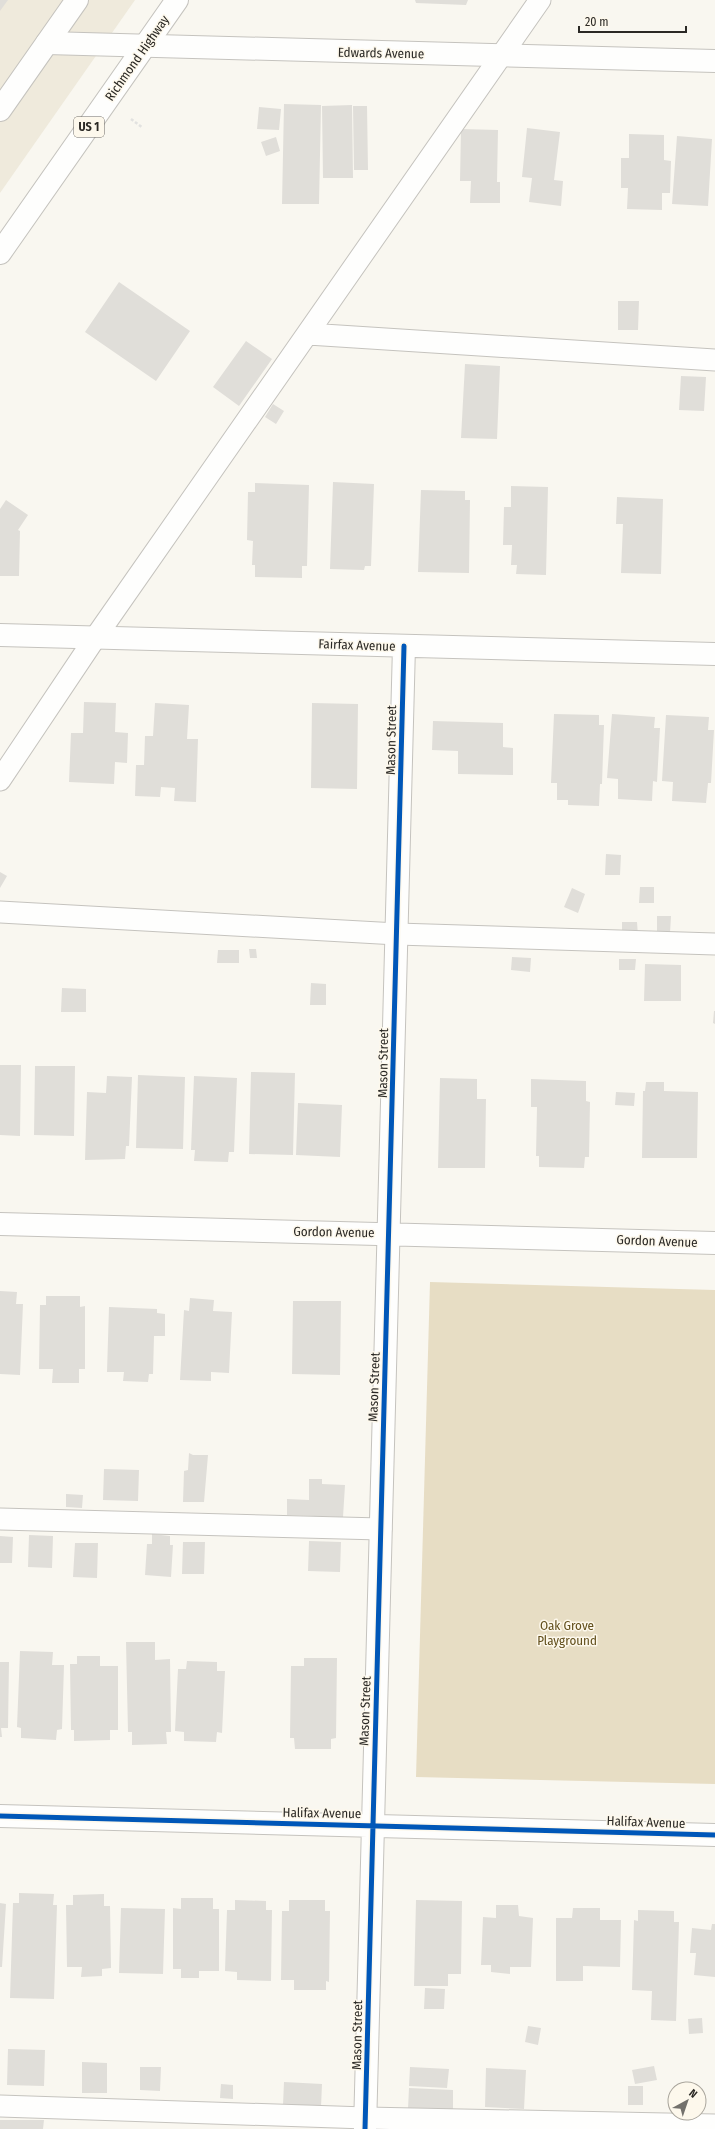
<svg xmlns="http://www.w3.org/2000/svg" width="715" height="2129" font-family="'Fira Sans Condensed',sans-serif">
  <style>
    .built { fill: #efeadc }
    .green { fill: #e7ddc4 }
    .building { fill: #e0ded9 }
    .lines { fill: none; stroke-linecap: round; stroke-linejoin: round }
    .lane-casing { stroke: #c5c3be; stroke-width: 23 }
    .street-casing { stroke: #c5c3be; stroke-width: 24 }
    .primary-casing { stroke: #c5c3be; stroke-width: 24 }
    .path { stroke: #e2e2e0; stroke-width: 2.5; stroke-dasharray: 3 2; stroke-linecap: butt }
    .lane { stroke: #fefefd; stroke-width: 21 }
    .street { stroke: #fefefd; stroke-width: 22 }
    .primary { stroke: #fefefd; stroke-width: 22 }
    .cycleway-casing { stroke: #fdf8ec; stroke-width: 8 }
    .cycleway { stroke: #0057b8; stroke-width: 5 }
    .labels { text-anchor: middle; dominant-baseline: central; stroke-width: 3; stroke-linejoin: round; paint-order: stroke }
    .shield { fill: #fdf8ec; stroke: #6a6761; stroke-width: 1 }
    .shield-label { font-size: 12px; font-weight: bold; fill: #2b2925 }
    .street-label { font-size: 13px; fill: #2b2925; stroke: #fdf8ec }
    .park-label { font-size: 13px; fill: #624f1c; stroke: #fdf8ec }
  </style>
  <rect width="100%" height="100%" fill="#f9f7f0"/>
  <path class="built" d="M0,0H135L0,193Z"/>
  <path class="green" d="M430,1282L715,1290V1784L416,1777Z"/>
  <path class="building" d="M0,0H8L0,11Z
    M415,0H468L466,5L416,3Z
    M284,104L321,105L319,204H282Z
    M352,105L353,178H323L322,106Z
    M353,106H367L368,170H354Z
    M259,107L281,109L279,130L257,129Z
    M527,128L560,132L554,180L563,181L561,206L529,202L532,178L522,177Z
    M461,129L498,130L497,182H500V203H470L471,181H460Z
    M629,134L664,135V160L671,161L670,193H662V210L627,209L628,188H621V158H629Z
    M677,136L712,139L708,206L672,204Z
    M276,137L280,151L266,156L261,142Z
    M119,282L190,331L156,381L85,332Z
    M618,301H639L638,330H618Z
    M246,341L272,359L239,406L213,387Z
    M465,364L500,366L497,439L461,438Z
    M681,376L706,377L704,411L679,410Z
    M273,404L284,411L276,424L265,417Z
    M333,482L374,484L371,566H365L364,570L330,569Z
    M255,483L309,485L307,566H302V578L255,577V565H252L253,541L247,540L248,492H255Z
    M511,486L548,487L546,575L516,574L517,565H511L512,545H503L504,507H511Z
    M421,490L465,491V500H470L469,573L418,572Z
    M617,497L663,499L661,574L621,573L623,524H616Z
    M6,500L28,515L18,530L20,531L19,576H0V509Z
    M84,702L116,703L115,732L128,733L127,763L115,762L114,784L69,782L71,733H83Z
    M155,703L189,705L187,739H198L196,802L174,801L175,788L161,787L160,797L135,796L136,765H144L145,736H153Z
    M312,703L358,704L357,789L311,788Z
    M554,714L599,715V725H604L602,784H600L599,806L568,805V800H557V783H551Z
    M612,714L655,717L654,728H660L657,782L653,781L652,801L618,799V779L607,778Z
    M666,715L709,717L708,730H714L711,783H708L706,803L672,801L673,782L662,781Z
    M433,721L503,723V747L513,748V775L458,774V751L432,750Z
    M606,854L621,855L620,875H605Z
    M0,872L7,876L0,888Z
    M640,887H654V903H639Z
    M572,888L585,894L578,913L564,907Z
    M657,916H671L670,933H657Z
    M622,922H637L638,936L622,935Z
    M249,949H256L257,958H250Z
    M218,950H239V963H217Z
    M512,957L531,958L530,972L511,970Z
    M619,959H636L635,970H619Z
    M645,964L681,965V1001H644Z
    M311,983L326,984V1005H310Z
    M62,988L86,989V1012H61Z
    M714,1011H715V1024L713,1023Z
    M0,1065H21L20,1136L0,1135Z
    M35,1066H75L74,1136L34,1135Z
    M251,1072L295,1073L293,1155L249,1154Z
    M138,1075L185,1077L183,1149L136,1148Z
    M107,1076L132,1077L129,1146H126L125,1159L85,1160L87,1092L106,1093Z
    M194,1076L237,1078L234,1152H229L228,1162L194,1161L195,1150H191Z
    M440,1078L477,1079V1099H486L485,1168H438Z
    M531,1079L586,1081V1101L590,1102L589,1157H585L584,1168L539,1167V1156H536L537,1107H531Z
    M646,1082H664V1091L698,1092L697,1158H642L643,1091H645Z
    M616,1092L635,1093L634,1106L615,1105Z
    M298,1103L342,1105L340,1157L296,1155Z
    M0,1291L17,1292L16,1304H23L20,1375L0,1374Z
    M46,1296H80V1307L85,1306V1369H79V1383H52L53,1369H39L40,1305H46Z
    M190,1298L214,1300L213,1311L232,1312L229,1373L211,1372V1381L180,1380L184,1310L189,1311Z
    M293,1301H341L340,1375L292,1374Z
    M109,1307L157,1309V1313L165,1314V1336H154L153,1374H149L148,1382L123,1381L124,1372H107Z
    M189,1453L193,1455H208L204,1502H183L184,1471L188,1470Z
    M104,1469L139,1470L138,1501L103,1500Z
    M309,1479H322V1484L345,1485L343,1517L287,1515V1499L309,1500Z
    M66,1494L83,1495L82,1508L66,1507Z
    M152,1534L170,1536V1545H173L171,1577L145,1575L147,1544H152Z
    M29,1535L53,1536L52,1568L28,1567Z
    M0,1536L13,1537L12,1563H0Z
    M309,1541L341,1542L340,1572L308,1571Z
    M183,1542H205L204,1574H182Z
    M75,1543H98L97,1578L73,1577Z
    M126,1642H155V1660L170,1659L171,1732H166L167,1744L132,1745V1732H128Z
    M20,1651L53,1652L52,1665H64L62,1729L57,1730L56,1740L21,1738V1728L17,1727Z
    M77,1656H100V1666H118V1730H110V1740L74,1741V1730H71L70,1664H77Z
    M304,1658H337L336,1738L331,1739V1749H295L294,1738H290L291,1666H304Z
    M187,1661L217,1662V1671H225L222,1733L217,1732L216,1742L184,1741V1732L175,1731L178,1669H186Z
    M0,1662H9L8,1728H1L2,1737H0Z
    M19,1893L54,1894L53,1905H57L54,1999L10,1998L13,1903H19Z
    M104,1894V1906H110L111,1968L102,1969V1976L81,1977L82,1967H67L66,1905H73V1895Z
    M181,1898H213V1909H219V1971H199V1978H181V1969H173V1908L181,1909Z
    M235,1900L266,1901V1910H272L271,1981L237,1980V1972L225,1971L227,1910H235Z
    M289,1900H325V1911H330L329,1982L326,1981V1990H294V1980H281L282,1911H289Z
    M416,1900L462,1901L461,1974H448V1986H414Z
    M0,1903L6,1904L2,1967H0Z
    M496,1905H518L519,1916L533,1918L531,1967H510V1974L491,1972V1965H481L483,1917L496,1918Z
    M121,1908L165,1909L163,1974L119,1973Z
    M573,1908H600V1920H621L620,1967L583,1966V1981H556V1918H572Z
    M638,1910L674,1911V1922H679L676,2021L651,2020L652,1991L632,1990L634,1920L638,1921Z
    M712,1924H715V1977L694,1975L696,1953H690L692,1928L711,1930Z
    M425,1988L445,1989L444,2009H424Z
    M702,2018L703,2033L689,2034L688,2019Z
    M528,2026L541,2028L538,2045L525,2042Z
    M8,2049L45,2050L44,2086L7,2085Z
    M82,2062L107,2063V2093H82Z
    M654,2066L657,2080L635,2084L632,2070Z
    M140,2067H161L160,2091L140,2090Z
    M410,2067L449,2069L447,2088L409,2086Z
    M486,2068L526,2070L524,2109L485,2107Z
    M284,2082L322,2084L321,2107L283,2105Z
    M221,2084L233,2085V2099L220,2098Z
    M628,2086H643V2105H628Z
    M409,2088L453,2090V2111L408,2109Z
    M0,2120H44L43,2129H0Z"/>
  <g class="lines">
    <defs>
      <path id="lane" d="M308,334L715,360
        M0,780L95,638L540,0
        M0,912L397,934L715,944
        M0,1519L381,1529
        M0,2106L366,2118L715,2125"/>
      <path id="street" d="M47,43L715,61
        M0,635L715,654
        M0,1224L715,1243
        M0,1816L715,1835
        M365,2129L404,646"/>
      <path id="primary" d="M0,110L77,0
        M0,253L177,0"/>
    </defs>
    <use href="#lane" class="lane-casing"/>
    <use href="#street" class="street-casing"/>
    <use href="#primary" class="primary-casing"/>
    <path class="path" d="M131,119L143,128"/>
    <use href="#lane" class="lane"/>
    <use href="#street" class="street"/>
    <use href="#primary" class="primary"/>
    <defs>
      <path id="cycleway" d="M0,1816L715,1835
        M365,2129L404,646"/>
    </defs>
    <use href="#cycleway" class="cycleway-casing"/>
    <use href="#cycleway" class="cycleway"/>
  </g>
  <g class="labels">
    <rect class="shield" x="74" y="117" width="30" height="20" rx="3"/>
    <g class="shield-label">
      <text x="89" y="127">US 1</text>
    </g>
    <g class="street-label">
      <text transform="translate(381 53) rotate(1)">Edwards Avenue</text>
      <text transform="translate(137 58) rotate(-55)">Richmond Highway</text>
      <text transform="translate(357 645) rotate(2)">Fairfax Avenue</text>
      <text transform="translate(391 740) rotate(-89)">Mason Street</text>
      <text transform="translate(383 1063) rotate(-89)">Mason Street</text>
      <text transform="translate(334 1232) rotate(1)">Gordon Avenue</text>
      <text transform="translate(657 1241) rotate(2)">Gordon Avenue</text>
      <text transform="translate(374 1387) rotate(-88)">Mason Street</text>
      <text transform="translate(365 1711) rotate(-88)">Mason Street</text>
      <text transform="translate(322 1813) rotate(1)">Halifax Avenue</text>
      <text transform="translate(646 1822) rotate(2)">Halifax Avenue</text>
      <text transform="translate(357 2035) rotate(-89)">Mason Street</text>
    </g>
    <g class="park-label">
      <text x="567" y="1625">Oak Grove<tspan x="567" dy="15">Playground</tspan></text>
    </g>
  </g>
  <g transform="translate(687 2101) rotate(40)"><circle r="19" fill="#fdf8ec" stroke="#a9a59c"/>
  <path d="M0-3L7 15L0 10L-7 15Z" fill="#73716c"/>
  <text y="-6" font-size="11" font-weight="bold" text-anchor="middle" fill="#2b2925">N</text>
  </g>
  <path d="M579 26v6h107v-6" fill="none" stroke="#2b2925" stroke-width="2"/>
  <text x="585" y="26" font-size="12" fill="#2b2925" stroke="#fdf8ec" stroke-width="3" paint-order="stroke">20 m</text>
</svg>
